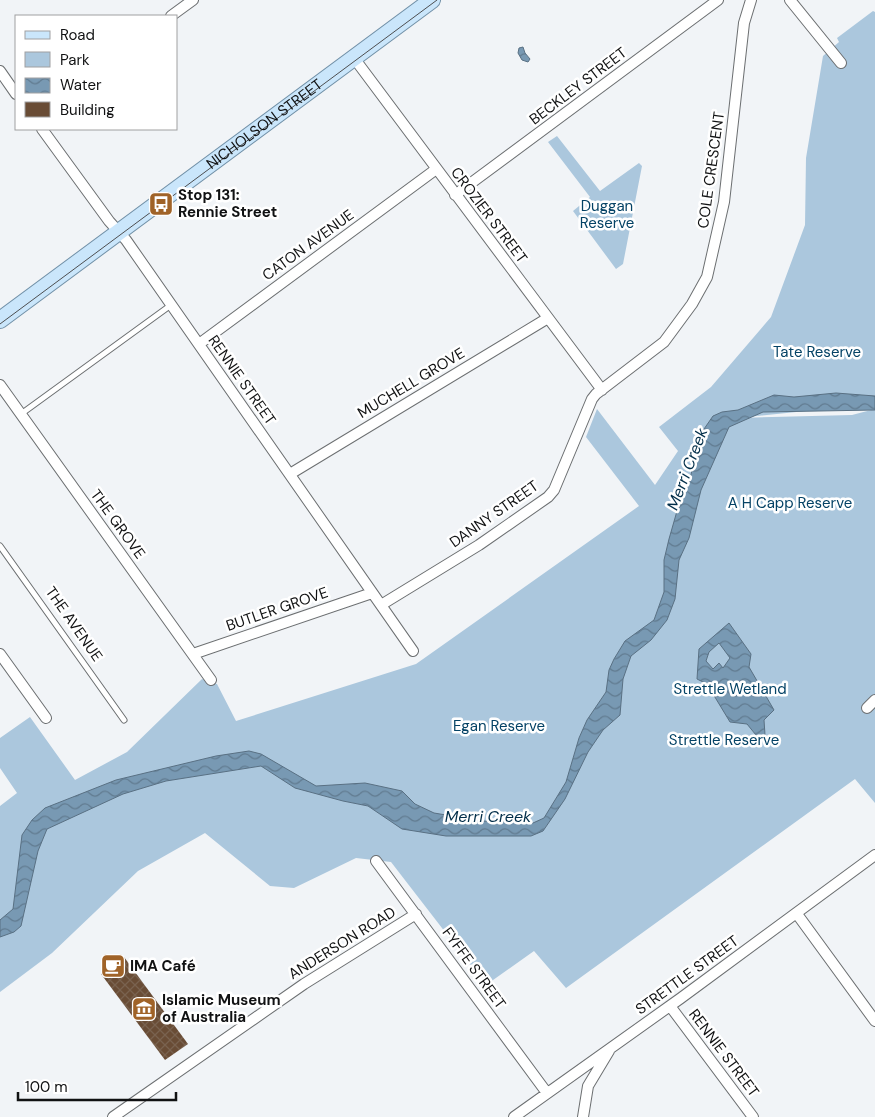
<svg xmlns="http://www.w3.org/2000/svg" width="875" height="1117" font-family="'DM Sans',sans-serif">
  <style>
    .park { fill: #abc7dd }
    .water { fill: url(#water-waves); stroke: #597083; fill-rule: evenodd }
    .building { fill: url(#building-cross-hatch) }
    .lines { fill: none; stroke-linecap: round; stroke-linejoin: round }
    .service-casing { stroke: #6c6f71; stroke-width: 7 }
    .minor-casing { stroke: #6c6f71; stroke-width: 12 }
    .primary-casing { stroke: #7291a8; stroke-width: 18 }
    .service { stroke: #fff; stroke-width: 5 }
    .minor { stroke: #fff; stroke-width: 10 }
    .primary { stroke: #cae6fb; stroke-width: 16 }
    .tram { stroke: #4d4e50; stroke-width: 1 }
    .labels { text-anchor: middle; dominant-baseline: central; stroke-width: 5; stroke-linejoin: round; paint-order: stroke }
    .street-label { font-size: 15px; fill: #111213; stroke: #fff }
    .poi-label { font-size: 15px; font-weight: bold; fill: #111213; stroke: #fff; text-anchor: start }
    .park-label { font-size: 15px; fill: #044265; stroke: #fff }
    .water-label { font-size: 16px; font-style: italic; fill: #022e49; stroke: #fff }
  </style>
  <defs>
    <pattern id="water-waves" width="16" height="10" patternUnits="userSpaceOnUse" patternTransform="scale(1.25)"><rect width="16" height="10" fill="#7899b3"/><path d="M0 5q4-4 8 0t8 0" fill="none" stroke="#617b90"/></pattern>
    <pattern id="building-cross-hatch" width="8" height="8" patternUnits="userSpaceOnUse" patternTransform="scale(1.25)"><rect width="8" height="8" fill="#694c35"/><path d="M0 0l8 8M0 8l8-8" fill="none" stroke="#79624f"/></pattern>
  </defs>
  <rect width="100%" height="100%" fill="#f1f4f7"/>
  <path class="park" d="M873,11L875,12V404L738,418L852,415L875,409V803L855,779L566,988L534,951L486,985L391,862L356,858L294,888L270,886L205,833L138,871L52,953L0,992V806L17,793L0,768V738L30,717L75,780L127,752L202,679L217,684L236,721L416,664L639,506L586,437L597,409L655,485L678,451L659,427L711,387L771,317L805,225L806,158L823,56L839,42L837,38Z
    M557,136L600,191L639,163L642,166L623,264L616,269L573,211L590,197L548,142Z"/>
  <path class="water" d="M523,47L525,53L530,59L528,62L522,60L518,53L519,48Z
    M836,393L875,396V410L763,412L729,427L701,490L689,538L679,560L675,599L667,620L651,640L631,656L623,679L620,715L603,730L588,752L565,799L543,831L531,836H446L402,829L368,806L343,801L295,788L261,766L166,781L123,794L47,829L38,851L21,926L14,932L0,937V920L13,909L22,835L32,820L45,808L116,780L216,756L249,751L261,754L316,786L365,783L402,791L415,804L434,813L482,821L533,823L544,818L566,782L579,738L587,720L606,692L609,670L614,659L625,641L654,620L664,592V560L669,539L677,511L690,479L698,444L704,429L713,416L722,412L738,410L774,395L794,397Z
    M729,623L751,654L749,667L774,710L764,720L765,735L760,740L747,724L730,722L707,684L697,679L699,649ZM719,643L730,658L723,668L719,663L713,669L706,661L709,652Z"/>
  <path class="building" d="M124,957L188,1044L165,1060L101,974Z"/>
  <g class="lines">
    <defs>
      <path id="service" d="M21,414L171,305
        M0,546L124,720"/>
      <path id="minor" d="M790,0L841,63
        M171,16L193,0
        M354,58L602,390
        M0,71L16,94
        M42,129L109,221L126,240L413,651
        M455,195L718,0
        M199,344L435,170
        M0,385L211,680
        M290,474L548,318
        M381,605L479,545L548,497L554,490L592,399L596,394L664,342L692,304L707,277L724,202L744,23L751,0
        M0,654L46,718
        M193,654L372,593
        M867,708L875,700
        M376,861L547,1093
        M797,914L875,1021
        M670,1006L753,1117
        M113,1117L304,984L416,914
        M514,1117L681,998L875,855
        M583,1117L588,1086L609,1051"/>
      <g id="primary">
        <path id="s1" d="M0,320L432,0"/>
      </g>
    </defs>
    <use href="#service" class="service-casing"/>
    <use href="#minor" class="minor-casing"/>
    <use href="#primary" class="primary-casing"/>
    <use href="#service" class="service"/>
    <use href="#minor" class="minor"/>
    <use href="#primary" class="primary"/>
    <path class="tram" d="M0,324L437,0"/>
  </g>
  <defs>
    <symbol id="bus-square" viewBox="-11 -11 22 22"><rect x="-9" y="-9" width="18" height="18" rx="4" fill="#a06328" stroke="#fff"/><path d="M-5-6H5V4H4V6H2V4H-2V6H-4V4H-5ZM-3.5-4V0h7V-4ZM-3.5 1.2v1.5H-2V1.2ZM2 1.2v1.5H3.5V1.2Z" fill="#fff"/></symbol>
    <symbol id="cafe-square" viewBox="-11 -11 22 22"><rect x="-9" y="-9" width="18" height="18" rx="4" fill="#a06328" stroke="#fff"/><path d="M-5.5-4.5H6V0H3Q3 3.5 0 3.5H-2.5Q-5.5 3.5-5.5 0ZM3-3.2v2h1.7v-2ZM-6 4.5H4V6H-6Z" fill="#fff"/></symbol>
    <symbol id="museum-square" viewBox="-11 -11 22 22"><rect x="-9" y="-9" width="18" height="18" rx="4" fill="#a06328" stroke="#fff"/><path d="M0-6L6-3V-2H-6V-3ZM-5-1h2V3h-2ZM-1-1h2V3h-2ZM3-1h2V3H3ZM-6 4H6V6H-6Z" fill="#fff"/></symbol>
  </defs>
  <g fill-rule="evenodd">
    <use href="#bus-square" x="147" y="190" width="28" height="28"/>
    <use href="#cafe-square" x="99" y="952" width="28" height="28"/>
    <use href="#museum-square" x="130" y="995" width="28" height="28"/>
  </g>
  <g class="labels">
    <g class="street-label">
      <text transform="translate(578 86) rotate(-37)">BECKLEY STREET</text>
      <text stroke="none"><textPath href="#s1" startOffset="329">NICHOLSON STREET</textPath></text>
      <text transform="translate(711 170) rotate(-82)">COLE CRESCENT</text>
      <text transform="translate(489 215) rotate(53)">CROZIER STREET</text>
      <text transform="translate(308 245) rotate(-36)">CATON AVENUE</text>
      <text transform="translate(242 380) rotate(55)">RENNIE STREET</text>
      <text transform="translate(411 383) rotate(-31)">MUCHELL GROVE</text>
      <text transform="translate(494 514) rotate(-35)">DANNY STREET</text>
      <text transform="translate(118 524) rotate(54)">THE GROVE</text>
      <text transform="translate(277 609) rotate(-19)">BUTLER GROVE</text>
      <text transform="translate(74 624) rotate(55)">THE AVENUE</text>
      <text transform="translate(342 943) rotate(-32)">ANDERSON ROAD</text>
      <text transform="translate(474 968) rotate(54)">FYFFE STREET</text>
      <text transform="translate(687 975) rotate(-36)">STRETTLE STREET</text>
      <text transform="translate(724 1053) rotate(53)">RENNIE STREET</text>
    </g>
    <g class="poi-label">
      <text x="178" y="195">Stop 131:<tspan x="178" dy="17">Rennie Street</tspan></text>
      <text x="130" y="966">IMA Café</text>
      <text x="162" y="1000">Islamic Museum<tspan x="162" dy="17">of Australia</tspan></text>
    </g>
    <g class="park-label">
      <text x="607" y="206">Duggan<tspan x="607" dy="17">Reserve</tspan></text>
      <text x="817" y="352">Tate Reserve</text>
      <text x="790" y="503">A H Capp Reserve</text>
      <text x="730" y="689">Strettle Wetland</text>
      <text x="499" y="726">Egan Reserve</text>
      <text x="724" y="740">Strettle Reserve</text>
    </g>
    <g class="water-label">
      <text transform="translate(687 469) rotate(-69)">Merri Creek</text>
      <text x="488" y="816">Merri Creek</text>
    </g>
  </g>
  <rect x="15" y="15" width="162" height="115" fill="#ffffff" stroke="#a0a0a1"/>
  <rect x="25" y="31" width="25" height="8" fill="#cae6fb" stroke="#a0a0a1"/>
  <text x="60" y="40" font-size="15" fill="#111213">Road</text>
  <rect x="25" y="52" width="25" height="15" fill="#abc7dd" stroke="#a0a0a1"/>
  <text x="60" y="65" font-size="15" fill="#111213">Park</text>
  <rect x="25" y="78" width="25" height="15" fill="url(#water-waves)" stroke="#a0a0a1"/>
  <text x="60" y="90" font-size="15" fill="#111213">Water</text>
  <rect x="25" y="102" width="25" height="15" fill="#694c35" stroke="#a0a0a1"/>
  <text x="60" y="115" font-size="15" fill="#111213">Building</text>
  <path d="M18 1092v8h158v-8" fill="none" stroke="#111213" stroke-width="2.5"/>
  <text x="25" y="1092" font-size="15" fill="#111213" stroke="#ffffff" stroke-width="4" paint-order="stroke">100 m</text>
</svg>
